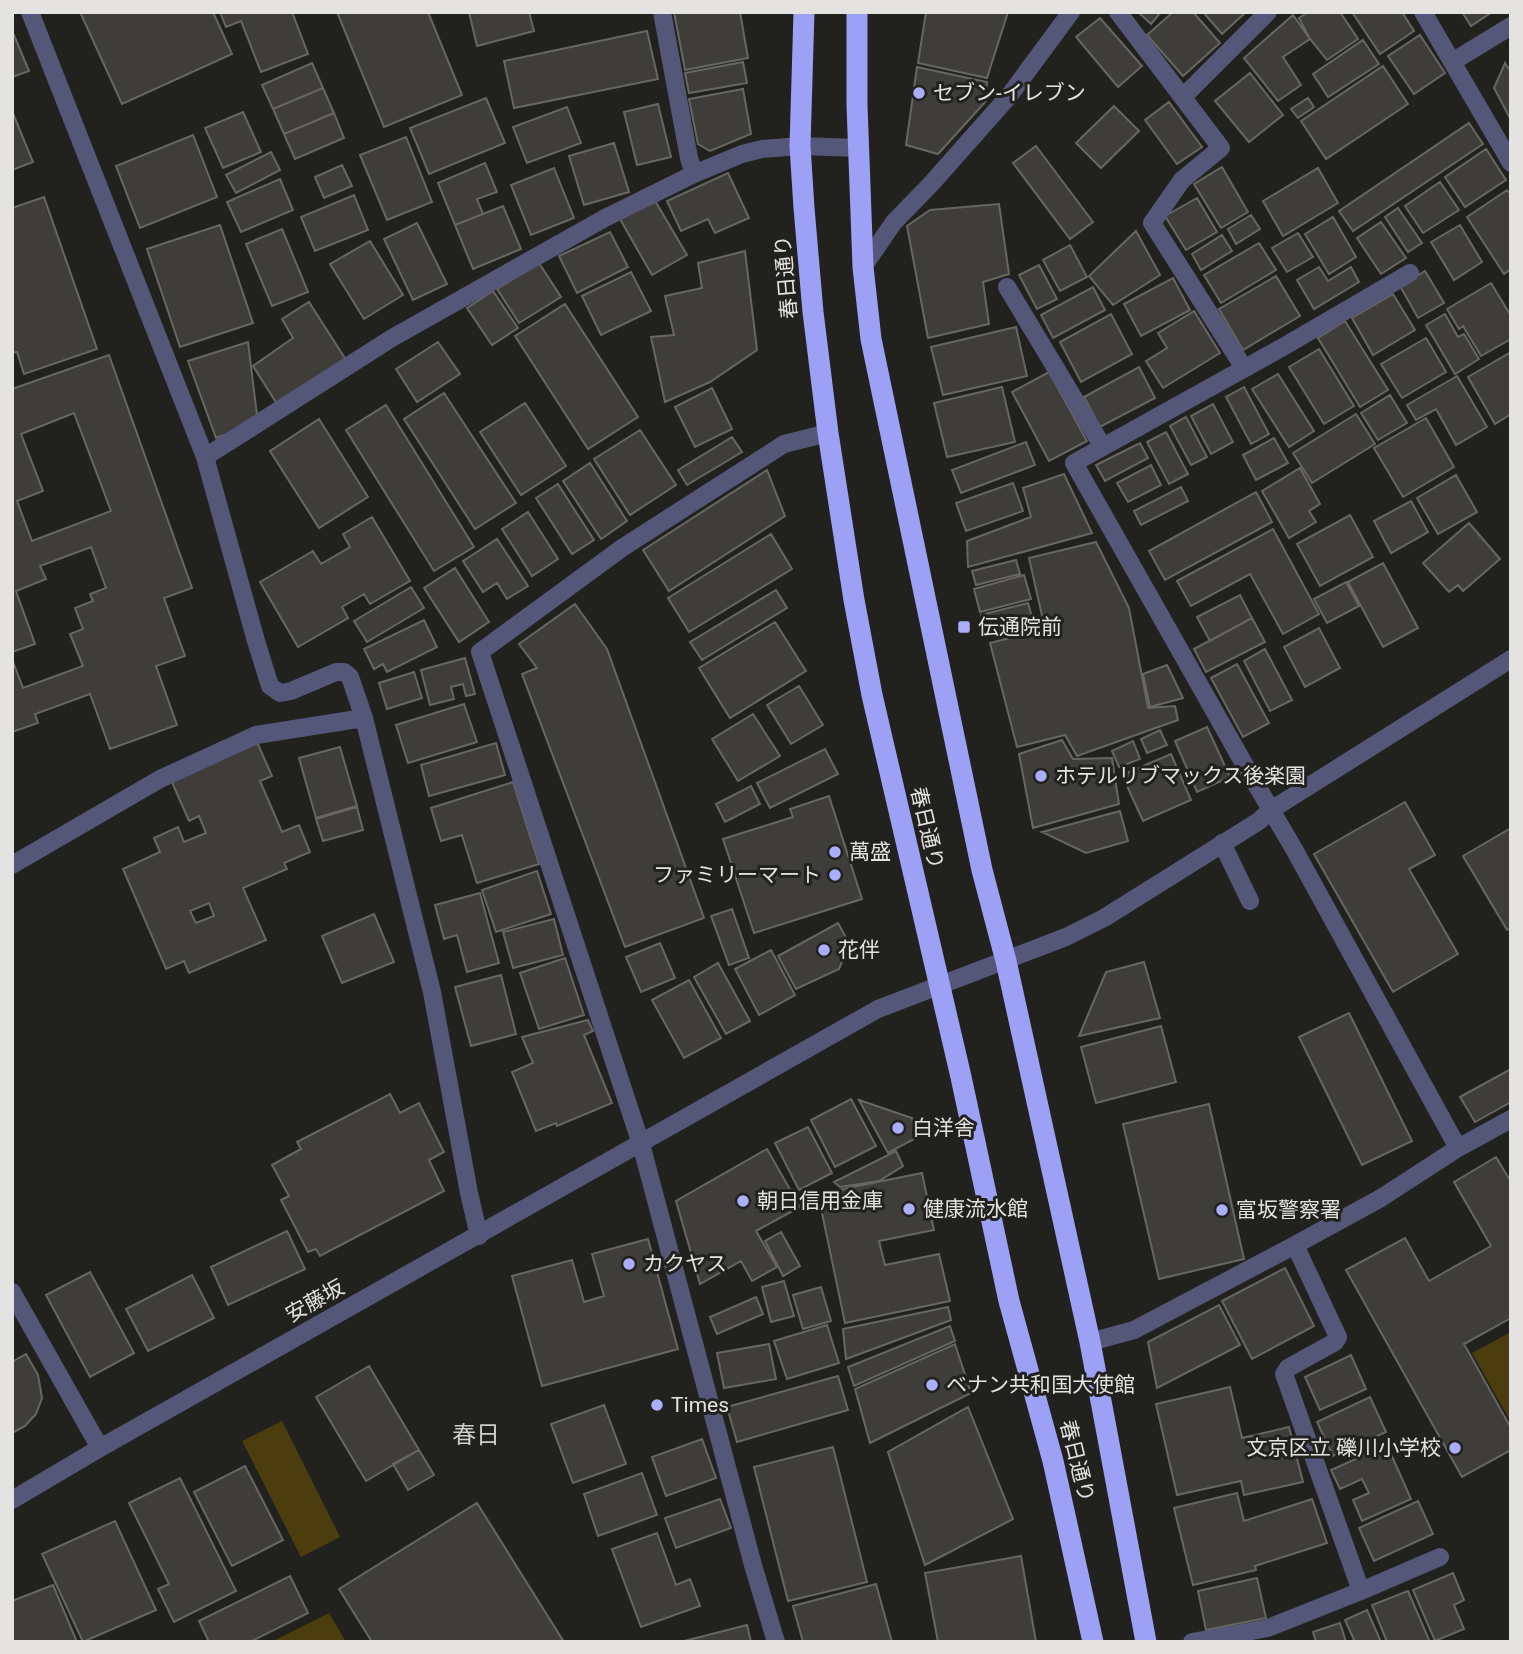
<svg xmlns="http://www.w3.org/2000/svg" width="1523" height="1654" font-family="Roboto,'Noto Sans JP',sans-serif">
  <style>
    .green { fill: #4b3d0d }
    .building { fill: #3e3d3a; stroke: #686663; stroke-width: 2; fill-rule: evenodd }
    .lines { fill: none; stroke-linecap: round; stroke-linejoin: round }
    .minor { stroke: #545778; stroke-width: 18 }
    .highway { stroke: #9ca1f5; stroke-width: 21 }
    .poi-dot { fill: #abaffb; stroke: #21211e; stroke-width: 2.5 }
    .labels { text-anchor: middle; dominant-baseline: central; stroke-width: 6; stroke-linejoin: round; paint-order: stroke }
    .poi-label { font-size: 21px; fill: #e4e3e1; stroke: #21211e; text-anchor: start }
    .street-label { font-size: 21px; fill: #e4e3e1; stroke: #21211e }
    .quarter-label { font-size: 24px; fill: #cecdc8; stroke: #21211e }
  </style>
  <rect width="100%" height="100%" fill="#21211e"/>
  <path class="green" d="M1511,1332V1422L1472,1353Z
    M282,1421L340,1537L301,1557L242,1441Z
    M329,1613L346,1642H271Z"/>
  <path class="building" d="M80,12H213L232,54L122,104Z
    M220,12H292L308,54L261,72L241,21L226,27Z
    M337,12H428L462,95L384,127Z
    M469,12H529L534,31L477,46Z
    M674,12H740L748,58L685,70Z
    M926,12H1008L987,78L918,63Z
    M1138,12H1161L1151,24Z
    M1173,12H1193L1220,43L1183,76L1147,35Z
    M1203,12H1246L1222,34Z
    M1308,12H1340L1358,39L1327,60L1310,39L1299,18Z
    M1352,12H1402L1414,31L1380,54Z
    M1462,12H1492L1471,26Z
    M1293,15L1310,39L1283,57L1301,85L1278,101L1244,58Z
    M1100,18L1142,66L1118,87L1076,37Z
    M647,31L658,79L514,108L504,61Z
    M14,35L29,71L12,77V36Z
    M1420,35L1445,73L1414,94L1388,56Z
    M1363,40L1379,64L1328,97L1313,74Z
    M743,62L747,83L689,93L685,73Z
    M312,63L323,88L273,109L262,85Z
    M1505,63L1511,72V120L1494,88Z
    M1383,66L1408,104L1326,159L1301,121Z
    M917,67L987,82L986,101L938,154L906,145Z
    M1250,73L1283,115L1249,142L1215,101Z
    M323,88L334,113L284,134L273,109Z
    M743,89L751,134L710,151L698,144L689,99Z
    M486,98L505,143L429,174L410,128Z
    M1308,98L1314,107L1298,118L1291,109Z
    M1169,102L1202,147L1177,164L1145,120Z
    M658,104L671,157L637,165L624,112Z
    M1114,106L1139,131L1101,168L1076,143Z
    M567,107L581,143L527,163L513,127Z
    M12,111L33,162L12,170Z
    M243,112L261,152L223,168L205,128Z
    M334,113L344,138L295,159L284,134Z
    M1469,123L1483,144L1353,231L1339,211Z
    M193,135L217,197L140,228L116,166Z
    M406,137L432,202L387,220L360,155Z
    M614,143L629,192L584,205L569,156Z
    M1036,146L1093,222L1070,239L1013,163Z
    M1486,149L1506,180L1465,207L1445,177Z
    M271,152L280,170L236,193L226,175Z
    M485,163L497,192L477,199L483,214L455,225L438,183Z
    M342,165L352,186L324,198L315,177Z
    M1222,167L1248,212L1221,228L1194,184Z
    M554,168L574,218L531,235L511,185Z
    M1318,168L1338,203L1283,236L1263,201Z
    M728,173L749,218L715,233L708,219L681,231L667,201Z
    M280,179L293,210L241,232L227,202Z
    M1440,182L1459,210L1423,233L1405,206Z
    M1507,190L1511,195V269L1504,274L1467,217Z
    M354,195L368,230L315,251L301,217Z
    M44,197L97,349L24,374L17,352L12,353V208Z
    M1197,198L1217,232L1186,250L1165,216Z
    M654,199L687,255L652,275L620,219Z
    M999,204L1009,274L983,282L989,324L928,338L907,226L930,210Z
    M503,206L521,249L473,269L455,225Z
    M1398,208L1422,243L1408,252L1385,217Z
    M1251,215L1260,229L1236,244L1228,229Z
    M1333,217L1356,257L1329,274L1305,234Z
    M1381,222L1406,258L1381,274L1357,238Z
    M417,223L447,284L413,300L384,239Z
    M220,225L253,323L180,347L147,249Z
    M1460,225L1482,262L1454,280L1431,242Z
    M282,229L308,292L272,306L246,244Z
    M1136,231L1160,275L1113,305L1089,276Z
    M610,232L628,267L577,293L559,256Z
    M1298,233L1313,257L1287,272L1272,248Z
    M1222,235L1232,251L1201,270L1192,254Z
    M370,241L403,295L364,319L330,264Z
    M1259,243L1276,270L1221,303L1204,275Z
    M1070,245L1087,277L1060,291L1043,260Z
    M745,251L757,350L710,382L665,402L651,337L674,335L665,296L702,288L698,263Z
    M539,263L561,297L519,323L497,289Z
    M1039,265L1057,299L1037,309L1019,275Z
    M1319,267L1328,281L1351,267L1359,282L1314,309L1297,280Z
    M1425,271L1444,303L1418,318L1400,286Z
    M631,272L651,311L601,335L582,296Z
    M1276,276L1300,316L1243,350L1219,309Z
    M1173,278L1190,310L1141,336L1124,304Z
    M1491,283L1511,316V339L1481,356L1463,326L1459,329L1447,309Z
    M1093,287L1105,310L1053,338L1041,315Z
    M493,291L518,328L492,345L467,308Z
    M1393,294L1415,330L1373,355L1352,318Z
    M309,302L348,363L279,407L253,366L293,338L282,319Z
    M565,304L638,417L588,449L515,336Z
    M1194,311L1220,353L1163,388L1146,361L1167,348L1158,333Z
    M1111,314L1132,354L1081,382L1060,342Z
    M1445,314L1458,337L1464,334L1479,359L1455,374L1426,325Z
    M1345,321L1388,390L1360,407L1318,338Z
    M1016,327L1027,376L943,395L931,347Z
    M1426,338L1446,372L1402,398L1381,364Z
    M248,342L258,423L216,438L188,361Z
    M438,342L460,374L417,402L396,369Z
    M1319,349L1354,406L1324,424L1289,367Z
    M1511,352V414L1495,424L1468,377Z
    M109,355L192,588L164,598L185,656L156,666L177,725L110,749L90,694L35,714L38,723L12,732V659L23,688L83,666L70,634L83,629L75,608L93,601L90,594L106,588L91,547L40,566L46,579L16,591L35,644L12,652V389ZM74,413L111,511L32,541L17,501L43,491L21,434Z
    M1139,367L1155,398L1100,427L1084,397Z
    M1049,372L1087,441L1049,461L1012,392Z
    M1278,374L1314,431L1289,447L1252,389Z
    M1457,376L1487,427L1456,445L1436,409L1416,420L1407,405Z
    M1002,387L1015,442L947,457L934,403Z
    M1244,387L1269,434L1251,444L1226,397Z
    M712,388L732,429L695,447L675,407Z
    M444,393L516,503L475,529L404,419Z
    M1390,395L1407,423L1378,440L1361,413Z
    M525,403L566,466L521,495L480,432Z
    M1213,404L1233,442L1211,454L1191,416Z
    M386,405L474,547L434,571L346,430Z
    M1356,414L1375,444L1312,483L1293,453Z
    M1186,417L1207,457L1191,465L1170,426Z
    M1426,418L1454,467L1403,497L1374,448Z
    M319,419L368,497L319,528L270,451Z
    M640,430L676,485L630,515L594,459Z
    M1166,432L1188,474L1169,484L1147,442Z
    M732,437L742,452L687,485L678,470Z
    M1274,438L1288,463L1256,480L1243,455Z
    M1026,442L1035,465L961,493L952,470Z
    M1140,443L1148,458L1105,481L1096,465Z
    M590,463L627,521L601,539L563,481Z
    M1151,465L1161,485L1128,502L1117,483Z
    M1300,468L1320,504L1309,511L1316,522L1289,538L1262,491Z
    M767,470L785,516L669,591L643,550Z
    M1064,474L1092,533L968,567L967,541L1031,517L1023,488Z
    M1456,475L1477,512L1438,534L1417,498Z
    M1013,483L1023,511L966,531L956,503Z
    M558,484L594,540L572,554L536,498Z
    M1181,487L1188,501L1141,525L1134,511Z
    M1256,492L1272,522L1165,580L1149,551Z
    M1411,501L1428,532L1391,553L1374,521Z
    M528,512L558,559L532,576L502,529Z
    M1350,515L1373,557L1320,586L1297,544Z
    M372,517L410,581L370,604L364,594L342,607L348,618L298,647L260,582L313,551L321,564L350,547L343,534Z
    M1469,523L1500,559L1463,591L1458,585L1449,592L1423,563Z
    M1273,529L1319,614L1283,634L1250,574L1191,606L1177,581Z
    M771,534L792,569L689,632L668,598Z
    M497,539L528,586L507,599L497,583L483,592L463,561Z
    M1096,542L1129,608L1148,708L1175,706L1178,720L1077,756L1065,735L1017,747L990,643L1045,629L1029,558Z
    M1016,560L1020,574L976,585L972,571Z
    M1383,563L1418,628L1383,647L1348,582Z
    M455,568L489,622L459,642L424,588Z
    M1024,575L1031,599L980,612L974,589Z
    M1346,582L1359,606L1327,623L1314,599Z
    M411,587L424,608L367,642L354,621Z
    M776,590L787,608L702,660L690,642Z
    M1240,595L1252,618L1210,641L1197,617Z
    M1028,603L1034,624L987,636L981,615Z
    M575,604L607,649L704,918L625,947L522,674L537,668L519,644Z
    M1252,618L1265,642L1206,672L1194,649Z
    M424,620L437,647L387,672L383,664L374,669L364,649Z
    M775,622L806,671L730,718L699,668Z
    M1319,628L1340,668L1305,687L1284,647Z
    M1265,649L1292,700L1270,711L1244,661Z
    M465,658L475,694L466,696L463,684L451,687L454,699L430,705L421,670Z
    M1237,664L1269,723L1243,737L1211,678Z
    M1167,665L1183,698L1150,707L1143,674Z
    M414,672L422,698L387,709L379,683Z
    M799,686L823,725L791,744L767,705Z
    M464,704L477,742L408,763L396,725Z
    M753,714L780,756L738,781L712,739Z
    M1207,727L1230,777L1197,792L1175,741Z
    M1160,730L1167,745L1147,753L1141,739Z
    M1062,740L1073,759L1112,758L1119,804L1033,828L1019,754Z
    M1133,741L1140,759L1119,767L1112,751Z
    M257,742L272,776L260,781L282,832L299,825L310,852L284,863L287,869L243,888L266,940L189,973L184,961L166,969L123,869L160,852L154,838L178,827L184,842L206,833L199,816L189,821L171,780ZM209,903L214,916L196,923L190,911Z
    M496,743L505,775L429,796L421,765Z
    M340,747L357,806L316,818L299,758Z
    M825,749L838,774L770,808L757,783Z
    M1171,754L1191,800L1143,821L1122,775Z
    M513,782L539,864L477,883L462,835L441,841L431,808Z
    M751,786L760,804L725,822L716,804Z
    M829,796L862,899L754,933L723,839L793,817L790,809Z
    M1405,802L1435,855L1409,869L1458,954L1393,992L1314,854Z
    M357,807L363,830L323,841L316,819Z
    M1120,811L1128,841L1086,853L1042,832Z
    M1511,828V928L1507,930L1463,856Z
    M537,871L551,914L496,932L482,890Z
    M480,893L499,963L467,972L457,935L444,939L435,905Z
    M732,909L749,958L729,965L711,916Z
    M374,914L394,962L342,983L322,936Z
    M554,919L563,955L513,968L503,932Z
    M838,923L849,943L839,969L796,989L778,956Z
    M660,943L675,978L641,992L626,957Z
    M771,950L795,995L759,1015L735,969Z
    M565,958L584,1015L539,1029L520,973Z
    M1144,962L1160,1018L1079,1036L1106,972Z
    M718,963L750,1021L726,1034L694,977Z
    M501,975L516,1034L471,1046L455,987Z
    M689,980L721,1038L684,1058L652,1000Z
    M1349,1013L1412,1141L1362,1165L1299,1037Z
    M588,1020L593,1031L584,1035L612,1103L557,1126L556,1123L536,1131L512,1072L533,1063L522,1037Z
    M1161,1026L1176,1082L1096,1103L1081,1047Z
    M1511,1069V1102L1475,1122L1460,1097Z
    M390,1094L400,1113L419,1103L444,1152L429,1160L444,1191L320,1256L316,1249L308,1252L281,1200L289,1196L272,1165L301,1149L297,1142Z
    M851,1099L876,1146L835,1167L811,1120Z
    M859,1100L912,1118L916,1138L888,1153Z
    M1209,1104L1244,1259L1159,1279L1123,1124Z
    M808,1127L832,1173L799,1190L775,1143Z
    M767,1149L800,1207L756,1231L777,1267L752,1281L741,1261L700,1284L676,1201Z
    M896,1151L903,1166L879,1181L840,1187L834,1182Z
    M1496,1157L1511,1182V1318L1464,1344L1511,1428V1450L1462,1477L1346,1270L1405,1238L1429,1281L1491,1246L1454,1182Z
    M922,1173L934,1230L879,1241L885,1265L939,1254L950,1301L845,1323L818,1194Z
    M287,1231L305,1269L228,1305L211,1267Z
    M781,1232L800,1266L783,1276L765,1241Z
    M648,1239L678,1349L542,1386L512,1276L572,1260L584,1302L604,1296L592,1254Z
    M1285,1268L1314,1326L1252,1359L1222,1301Z
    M90,1272L134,1353L90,1377L46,1295Z
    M192,1275L214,1318L148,1351L126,1309Z
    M784,1281L794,1316L771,1322L762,1287Z
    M821,1287L831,1321L803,1329L793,1295Z
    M756,1297L763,1314L717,1334L710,1317Z
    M1219,1305L1240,1345L1157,1388L1148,1342Z
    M948,1307L951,1320L846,1359L843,1329Z
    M827,1325L839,1363L787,1379L774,1341Z
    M950,1326L955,1341L854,1386L848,1367Z
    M769,1344L776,1379L724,1388L717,1353Z
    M955,1344L971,1393L870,1443L855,1389Z
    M26,1354L38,1375L42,1398L36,1414L25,1426L12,1433V1362Z
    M1351,1355L1366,1389L1320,1410L1305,1377Z
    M369,1366L419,1450L366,1481L316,1397Z
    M838,1376L848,1410L737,1442L727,1407Z
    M1230,1387L1242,1438L1289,1427L1303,1482L1244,1495L1241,1481L1177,1495L1156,1404Z
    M1370,1397L1386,1432L1333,1456L1317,1422Z
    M604,1405L626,1464L573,1483L551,1424Z
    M968,1407L1013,1519L925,1565L888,1452Z
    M702,1439L716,1478L666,1496L652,1457Z
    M1387,1445L1411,1499L1362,1521L1353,1500L1369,1493L1362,1479L1340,1489L1331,1470Z
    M833,1447L867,1582L788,1601L754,1467Z
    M419,1450L434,1475L408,1490L393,1464Z
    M245,1466L283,1540L232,1566L194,1492Z
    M642,1473L657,1515L598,1536L584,1494Z
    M180,1478L236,1591L174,1622L158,1589L169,1584L129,1503Z
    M1237,1493L1244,1521L1312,1499L1327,1543L1255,1566L1256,1570L1193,1585L1174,1508Z
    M720,1499L731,1528L676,1548L665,1518Z
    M1418,1501L1433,1534L1374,1561L1359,1528Z
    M477,1503L564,1642H372L339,1589Z
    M115,1521L156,1610L83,1642L42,1554Z
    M657,1533L676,1585L690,1579L700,1606L641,1627L612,1549Z
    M1021,1556L1036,1642H938L925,1573Z
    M1453,1573L1464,1600L1454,1605L1464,1629L1435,1641L1413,1590Z
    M290,1576L308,1613L250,1642H209L199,1621Z
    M1257,1578L1266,1618L1206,1630L1198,1591Z
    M876,1584L892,1642H803L793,1606Z
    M53,1585L77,1642H12V1601Z
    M1408,1591L1430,1642H1387L1372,1605Z
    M1367,1610L1381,1642H1355L1345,1620Z
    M1340,1623L1346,1642H1316L1313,1632Z
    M747,1625L751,1642H684V1641Z"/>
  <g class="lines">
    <path class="minor" d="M30,12L205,457L256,641L270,686L280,693L291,691L336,672H344L350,677L364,718L432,992L469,1193L479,1236
      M662,12L689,158L694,174
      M1118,12L1221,148L1182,180L1152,223L1244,368
      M1423,12L1511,163
      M1452,62L1511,26
      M1183,97L1268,12
      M863,267L894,222L931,184L1009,96L1071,12
      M1410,273L1283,347L1074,463L1247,769L1294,849L1458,1148
      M1007,287L1103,447
      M205,457L392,338L605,218L694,174L742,154L762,149L800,146L858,148
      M1222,843L1250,901
      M12,865L160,779L256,735L364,718
      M12,1292L100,1448
      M1090,1342L1134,1330L1295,1245L1381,1198L1458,1148L1511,1119
      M12,1500L100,1448L878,1009L1066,937L1104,918L1259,821L1271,810L1511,659
      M1361,1591L1440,1557
      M776,1642L753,1565L641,1144L480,652L622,548L784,444L828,433
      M1192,1642L1268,1628L1361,1591L1284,1374L1288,1368L1335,1342L1338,1337L1295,1245"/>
    <path class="highway" d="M804,12L800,146L804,208L813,312L828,433L854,600L872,695L961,1077L1009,1301L1053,1461L1093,1642
      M857,12V105L863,267L871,339L982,870L1006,961L1090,1342L1146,1642"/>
  </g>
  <g class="poi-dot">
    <circle cx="919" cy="93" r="7"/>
    <rect x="957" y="620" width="14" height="14" rx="3.5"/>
    <circle cx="1041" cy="776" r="7"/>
    <circle cx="835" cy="852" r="7"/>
    <circle cx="835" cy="875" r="7"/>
    <circle cx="824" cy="950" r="7"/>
    <circle cx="898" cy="1128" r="7"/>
    <circle cx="743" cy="1201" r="7"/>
    <circle cx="909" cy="1209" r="7"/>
    <circle cx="1222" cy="1210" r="7"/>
    <circle cx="629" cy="1264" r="7"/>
    <circle cx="932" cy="1385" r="7"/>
    <circle cx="657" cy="1405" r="7"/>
    <circle cx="1455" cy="1448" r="7"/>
  </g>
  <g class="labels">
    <g class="poi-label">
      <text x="933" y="93">セブン-イレブン</text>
      <text x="978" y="627">伝通院前</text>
      <text x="1055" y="776">ホテルリブマックス後楽園</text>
      <text x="849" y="852">萬盛</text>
      <text x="821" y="875" text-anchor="end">ファミリーマート</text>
      <text x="838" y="950">花伴</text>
      <text x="912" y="1128">白洋舎</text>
      <text x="757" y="1201">朝日信用金庫</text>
      <text x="923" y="1209">健康流水館</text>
      <text x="1236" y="1210">富坂警察署</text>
      <text x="643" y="1264">カクヤス</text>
      <text x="946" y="1385">ベナン共和国大使館</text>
      <text x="671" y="1405">Times</text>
      <text x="1441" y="1448" text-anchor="end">文京区立 礫川小学校</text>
    </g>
    <g class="street-label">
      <text transform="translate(786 277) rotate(-95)">春日通り</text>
      <text transform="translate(927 828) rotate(77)">春日通り</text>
      <text transform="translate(315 1301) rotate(-29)">安藤坂</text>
      <text transform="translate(1077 1461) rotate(76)">春日通り</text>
    </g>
    <g class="quarter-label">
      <text x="476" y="1435">春日</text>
    </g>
  </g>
  <rect width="1523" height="1654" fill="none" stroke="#e4e3e1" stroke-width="28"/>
</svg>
